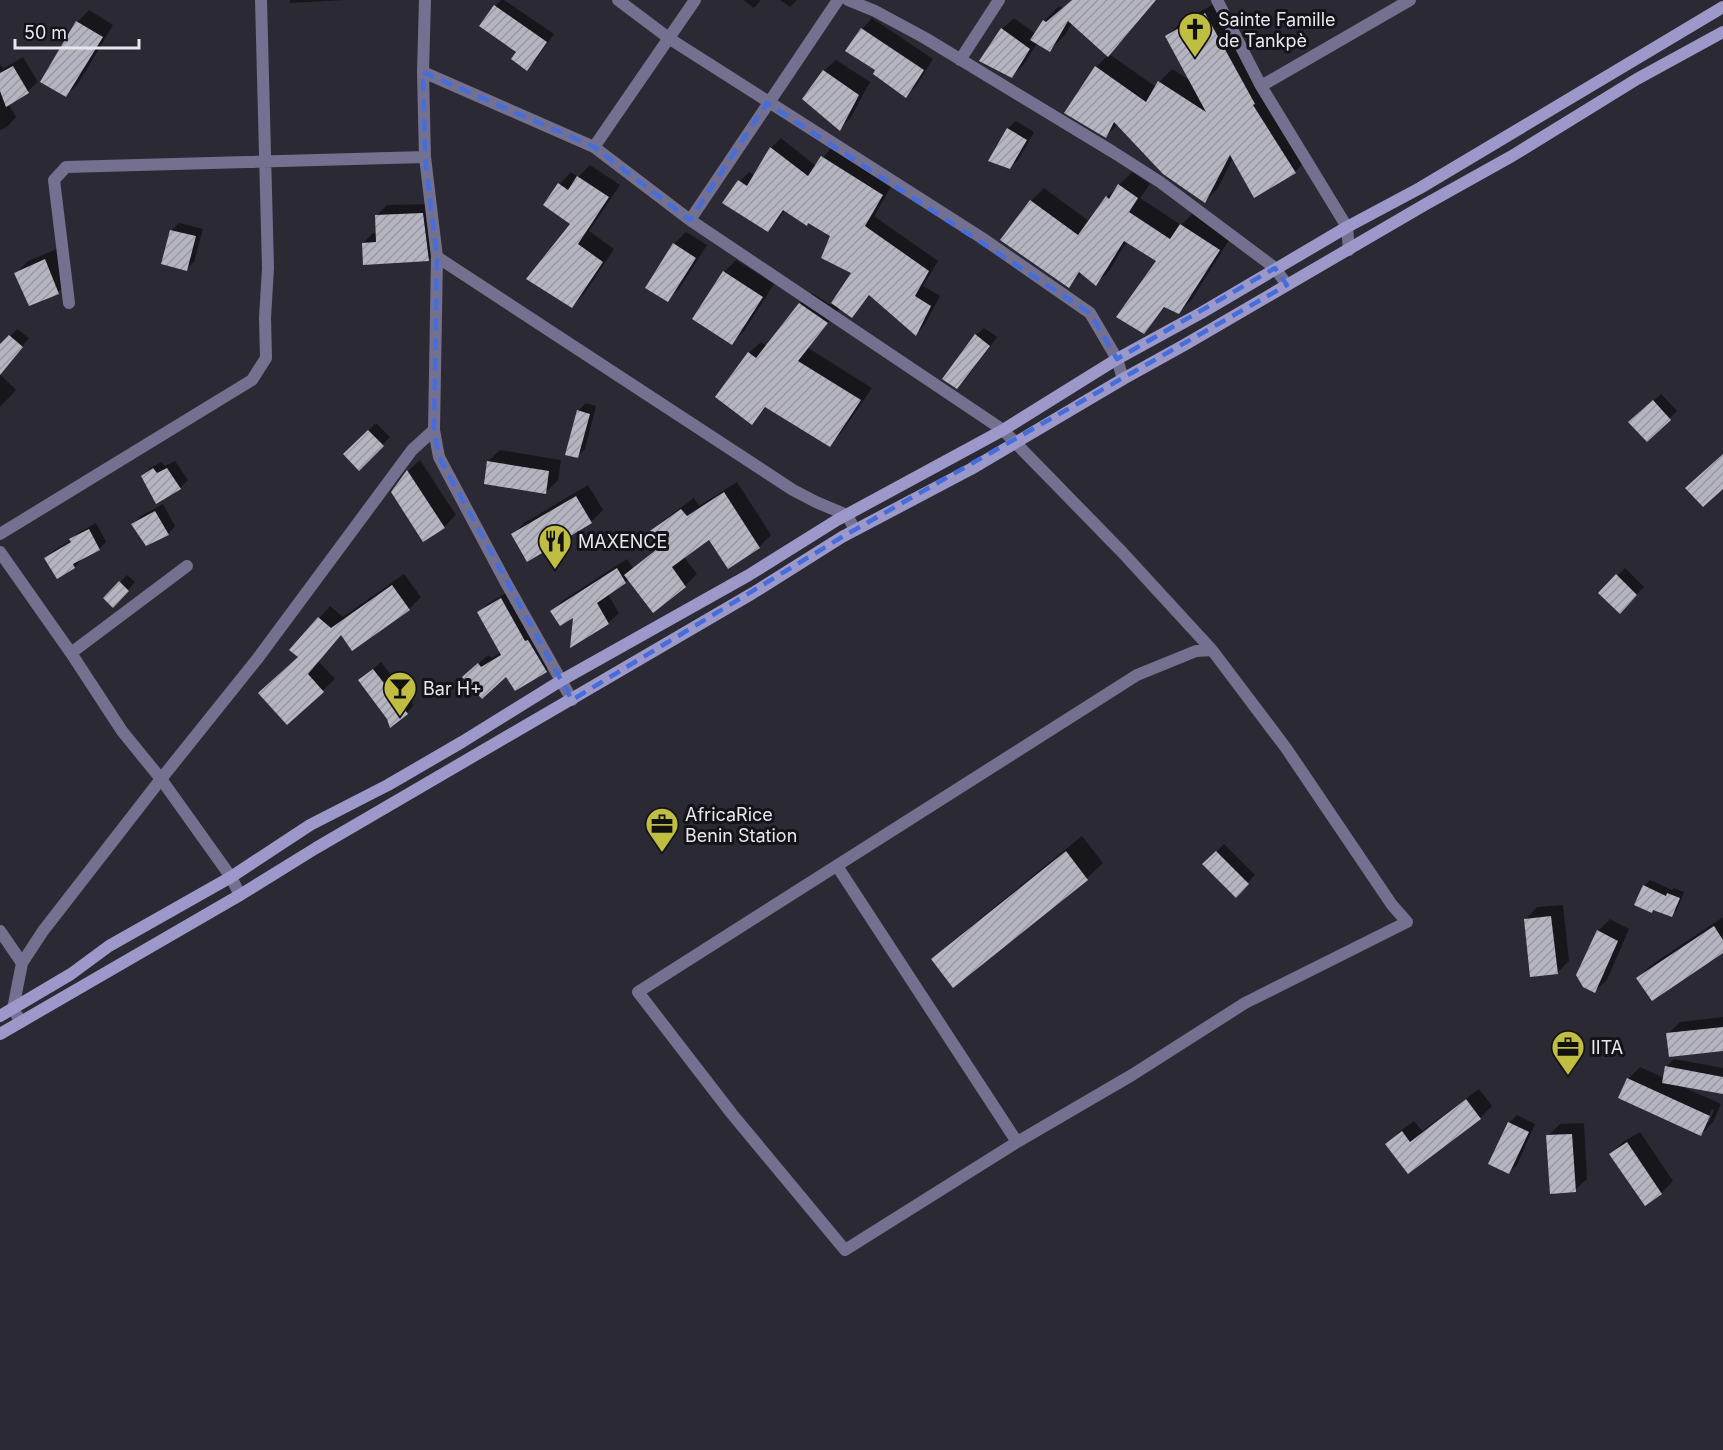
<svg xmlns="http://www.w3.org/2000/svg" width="1723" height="1450" font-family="Inter,sans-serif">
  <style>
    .shadow { fill: #0007; fill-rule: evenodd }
    .building { fill: url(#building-hatch) }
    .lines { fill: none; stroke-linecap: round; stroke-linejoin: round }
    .minor { stroke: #747190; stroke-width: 12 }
    .secondary { stroke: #9c98ca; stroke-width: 12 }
    .marked { fill: none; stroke: #456ddc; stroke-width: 4.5; stroke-dasharray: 12 8; stroke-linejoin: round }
    .labels { text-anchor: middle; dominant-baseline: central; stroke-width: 6; stroke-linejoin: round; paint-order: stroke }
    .poi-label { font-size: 18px; fill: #e7e7ee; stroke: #141318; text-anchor: start }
  </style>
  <defs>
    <pattern id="building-hatch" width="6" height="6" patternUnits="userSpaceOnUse" patternTransform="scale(1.5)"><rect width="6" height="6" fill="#b5b4c1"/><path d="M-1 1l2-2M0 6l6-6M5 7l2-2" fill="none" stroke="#9998a2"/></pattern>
  </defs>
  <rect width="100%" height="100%" fill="#2b2a34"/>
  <path class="shadow" d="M290,0H345L290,3Z
    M501,0H504L554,34L535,61L527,69L495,6Z
    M743,0H761L754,8Z
    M780,0H797L790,7Z
    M1072,0H1156L1123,40L1109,54L1156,87L1159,82L1172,69L1191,81L1167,36L1180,23L1219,1L1308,158L1295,172L1233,158L1218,188L1205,201L1118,124L1106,136L1096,67L1108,55L1072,23L1065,35L1050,50L1037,43L1024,64L1012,76L1002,29L1014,18L1036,34L1044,21L1059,6L1062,8Z
    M89,10L113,25L78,84L66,95L42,81L77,22Z
    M872,18L933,59L916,86L906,96L877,69L847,50L862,29Z
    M23,57L38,82L28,91L8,103L16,117L7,127L0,130V65L4,68Z
    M836,60L870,82L851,117L840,129L824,71Z
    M1016,121L1034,132L1018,160L1010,167L990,160L1008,128Z
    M781,138L816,166L832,147L892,185L874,216L938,261L923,286L940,296L925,324L916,334L871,294L852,316L840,308L808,348L872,388L841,433L829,445L767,407L752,423L749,353L761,342L767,346L800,304L812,293L831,305L853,272L832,236L785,210L777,221L767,230L740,181L749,172L755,176L771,148Z
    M590,165L620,185L589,231L614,249L584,294L572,306L573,223L545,205L560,184L571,172L578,177Z
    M1132,172L1150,184L1140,198L1181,225L1194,212L1231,237L1192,299L1179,312L1166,306L1144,332L1158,261L1127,241L1109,271L1096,284L1082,272L1069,286L1031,201L1044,188L1090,222L1107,197Z
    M433,204L438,250L428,260L363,243L373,233H377V215L387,205Z
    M179,223L203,229L194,262L187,269L163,263L172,230Z
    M686,232L707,245L679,289L667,300L674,244Z
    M57,249L70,280L58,292L29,304L16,273L28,261Z
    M736,260L774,284L744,331L732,343L695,319L724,272Z
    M984,328L997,337L965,380L957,388L976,335Z
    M17,329L29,338L0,374L16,390L0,407V346Z
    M1661,394L1677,411L1647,440L1638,415Z
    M586,403L596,406L585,449L578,456V411Z
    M376,423L390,437L359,469L345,454Z
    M500,450L561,460L558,480L546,492L488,461Z
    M420,460L456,515L444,527L393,492L408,471Z
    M175,461L188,480L180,488L157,502L143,476L150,468L161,462L165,466Z
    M737,482L771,535L759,547L728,567L710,538L684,557L697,574L685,586L653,610L629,579L608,594L619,613L608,623L552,612L562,601L627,559L633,568L658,547L649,533L661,522L694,498L699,506Z
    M588,485L603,510L591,522L513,535L524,523Z
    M163,504L175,526L168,534L133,524L141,516Z
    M96,523L106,542L99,549L81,558V560L75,567L57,577L46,558L53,551L71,540L78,533Z
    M1625,568L1644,587L1620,612L1600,593Z
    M404,574L421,597L409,609L342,633L318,661L335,679L288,723L299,656L291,650L330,606L343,617Z
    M127,575L135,582L121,598H105Z
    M511,590L555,661L546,671L507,674L474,668L488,655L492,658L501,652L479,612L489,603Z
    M381,662L414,705L407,713L388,718L360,681Z
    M1082,836L1103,863L1087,878L954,985L933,959L949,944Z
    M1224,844L1255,875L1236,895L1204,864Z
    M1650,880L1672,890L1674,888L1684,892L1677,910L1671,916L1644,886Z
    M1563,905L1569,961L1557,973L1526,919L1537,907Z
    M1723,917V951L1638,978L1650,966Z
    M1610,919L1629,929L1607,980L1595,991L1598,931Z
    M1723,1017V1049L1668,1034L1680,1022Z
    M1674,1059L1723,1068V1091L1681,1086L1721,1104L1713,1122L1701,1134L1628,1079L1640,1067L1664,1078L1666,1067ZM1712,1109L1714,1110L1709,1122H1706Z
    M1479,1089L1492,1106L1480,1118L1409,1172L1387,1144L1399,1132L1414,1121L1422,1131Z
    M1517,1115L1535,1124L1517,1165L1509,1172V1123Z
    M1584,1123L1587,1179L1575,1190L1548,1136L1560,1124Z
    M1640,1132L1673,1181L1661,1193L1645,1204L1611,1154L1623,1142Z"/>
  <path class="building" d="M1072,0H1156L1108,57L1068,21L1050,52L1030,40L1043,20L1046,22Z
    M494,5L547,42L527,71L511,59L516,52L479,26Z
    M1205,13L1255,104L1253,105L1296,173L1254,198L1230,155L1205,203L1163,174L1114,122L1106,138L1064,113L1095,66L1146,102L1158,81L1206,112L1165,36Z
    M76,21L103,37L66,97L40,82Z
    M861,28L924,70L906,98L873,74L875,70L845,51Z
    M1001,28L1030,49L1012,78L979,61Z
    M13,66L29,93L6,107L0,91V73Z
    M823,70L859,95L840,131L802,99Z
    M1007,128L1027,140L1010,169L988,161Z
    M770,147L808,176L821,156L883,195L865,226L929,271L915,296L931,306L916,336L869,295L852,318L831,303L851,273L821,258L830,236L808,223L807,226L783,210L768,232L722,203L738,180L747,186Z
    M577,176L609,197L578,244L603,262L572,308L526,279L570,224L543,205L558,183L568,190Z
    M1118,184L1138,198L1129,212L1170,239L1180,224L1220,250L1179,314L1164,307L1144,334L1116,317L1156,261L1124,241L1096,286L1079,272L1069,288L1000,240L1030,200L1078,235L1106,196L1109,199Z
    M423,213L429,261L363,265L362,243L376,242L375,215Z
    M170,230L196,236L187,271L161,264Z
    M673,243L696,258L668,302L645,288Z
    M45,259L59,294L29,306L14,273Z
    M723,271L763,297L732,345L692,319Z
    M799,303L828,323L798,361L861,400L830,447L765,407L752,425L715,397L748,352L756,358Z
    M975,334L990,346L957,389L942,379Z
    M9,335L23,347L0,375V344Z
    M1653,400L1671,420L1647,442L1628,422Z
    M577,410L590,414L578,458L565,455Z
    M368,430L384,446L359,471L343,454Z
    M1723,454V489L1703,507L1685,488Z
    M487,461L549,471L546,494L484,484Z
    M153,468L157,473L167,468L181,489L156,504L141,476Z
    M407,470L445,528L423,542L391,492Z
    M724,492L760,548L728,569L709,540L672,567L686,587L653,613L624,575L657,549L647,533L681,509L687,516Z
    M576,496L592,523L527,562L511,534Z
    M155,511L169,535L146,546L131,524Z
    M89,529L100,550L73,564L75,568L57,579L44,558L71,542L69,539Z
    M617,568L626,583L597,603L609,624L570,648L573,618L560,626L550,611Z
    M1616,574L1637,595L1620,614L1598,593Z
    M119,581L129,591L113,608L103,598Z
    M392,585L410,610L352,651L341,635L308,674L324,692L287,725L258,693L298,657L289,650L318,617L331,628Z
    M501,598L525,641L528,640L547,672L515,691L506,677L482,699L462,677L478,663L481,667L501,655L477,612Z
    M373,669L408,714L390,728L387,719L358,680Z
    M1066,851L1088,880L953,988L931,959Z
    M1216,851L1249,884L1236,898L1202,864Z
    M1643,885L1666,896L1667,893L1680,898L1672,917L1653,910L1652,913L1634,905Z
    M1551,916L1558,974L1530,977L1524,919Z
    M1714,926L1723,940V953L1652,1001L1636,978Z
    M1597,930L1618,941L1595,993L1583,987L1576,975Z
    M1723,1027V1051L1669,1057L1666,1033Z
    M1665,1066L1723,1077V1094L1662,1083Z
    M1627,1078L1710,1116L1701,1136L1618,1098Z
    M1466,1099L1481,1119L1408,1174L1385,1144L1402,1131L1410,1142Z
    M1508,1122L1529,1132L1509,1174L1488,1164Z
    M1572,1134L1576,1192L1550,1194L1546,1135Z
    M1627,1142L1662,1194L1645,1206L1609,1154Z"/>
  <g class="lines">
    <path class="minor" d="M425,0L423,72L425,157L437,257L434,430L439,457L505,581L572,700
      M618,0L670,39L982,238L1090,313L1117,359L1123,379
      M848,0L875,11L925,38L1113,152L1160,182L1275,268L1287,285
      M1217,0L1261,86L1347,227L1349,250
      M960,60L999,0
      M423,72L594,147L690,220L1003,430L1122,552L1212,650L1286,748L1392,905L1407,922L1245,1003L1132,1075L1017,1142L845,1250L732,1114L638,992L1137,675L1196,651L1212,650
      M1261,86L1410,0
      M594,147L695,0
      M690,220L838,0
      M437,257L793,490L816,502L847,515L855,530
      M69,303L54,180L66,167L425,157
      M0,534L252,380L266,358L265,318L268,268L261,0
      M0,552L71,653L122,731L161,779L231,877L240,895
      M71,653L187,566
      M837,866L1017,1142
      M0,931L22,963L13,1009L21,1022
      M22,963L43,931L161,779L258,658L412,450L434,430"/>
    <path class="secondary" d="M0,1016L71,974L109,946L231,877L310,825L388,785L462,742L562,680L749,575L837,520L1003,430L1117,359L1201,313L1347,227L1420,188L1723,7
      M0,1034L240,895L316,848L753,593L842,537L971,469L1123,379L1186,344L1426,204L1512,156L1637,79L1723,32"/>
  </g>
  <path class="marked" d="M423,72L594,147L690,220L767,103L1090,313L1117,359L1275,268L1287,285L842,537L572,700L439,457L434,430L437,257L425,157Z"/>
  <defs>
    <symbol id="church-pin" viewBox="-11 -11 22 30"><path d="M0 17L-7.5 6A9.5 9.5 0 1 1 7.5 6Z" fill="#c0be40" stroke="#141318"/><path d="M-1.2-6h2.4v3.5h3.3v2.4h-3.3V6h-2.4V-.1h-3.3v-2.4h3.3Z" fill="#111"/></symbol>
    <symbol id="restaurant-pin" viewBox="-11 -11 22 30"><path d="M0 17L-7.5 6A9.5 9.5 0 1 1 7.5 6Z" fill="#c0be40" stroke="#141318"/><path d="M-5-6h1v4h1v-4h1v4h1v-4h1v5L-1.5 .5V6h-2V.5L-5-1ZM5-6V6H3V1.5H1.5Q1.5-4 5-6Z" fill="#111"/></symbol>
    <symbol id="bar-pin" viewBox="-11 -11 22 30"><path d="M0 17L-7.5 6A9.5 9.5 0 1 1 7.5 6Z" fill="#c0be40" stroke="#141318"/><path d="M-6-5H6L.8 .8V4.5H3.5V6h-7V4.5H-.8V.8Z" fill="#111"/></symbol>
    <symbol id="office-pin" viewBox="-11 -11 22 30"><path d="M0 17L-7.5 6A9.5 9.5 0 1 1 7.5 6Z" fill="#c0be40" stroke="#141318"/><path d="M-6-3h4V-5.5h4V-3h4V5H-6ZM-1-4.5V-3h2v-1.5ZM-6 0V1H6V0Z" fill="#111"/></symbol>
  </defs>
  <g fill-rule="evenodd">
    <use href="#church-pin" x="1176" y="10" width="38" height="52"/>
    <use href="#restaurant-pin" x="536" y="522" width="38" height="52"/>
    <use href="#bar-pin" x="381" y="669" width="38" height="52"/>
    <use href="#office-pin" x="643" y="805" width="38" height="52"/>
    <use href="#office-pin" x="1549" y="1028" width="38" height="52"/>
  </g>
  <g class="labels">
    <g class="poi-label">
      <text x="1218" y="19">Sainte Famille<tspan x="1218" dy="21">de Tankpè</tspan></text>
      <text x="578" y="541">MAXENCE</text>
      <text x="423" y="688">Bar H+</text>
      <text x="685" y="814">AfricaRice<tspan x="685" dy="21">Benin Station</tspan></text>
      <text x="1591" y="1047">IITA</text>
    </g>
  </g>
  <path d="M15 39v9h124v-9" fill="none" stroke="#e7e7ee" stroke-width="3"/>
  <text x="24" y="39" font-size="18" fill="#e7e7ee" stroke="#141318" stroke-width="4.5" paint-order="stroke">50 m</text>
</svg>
